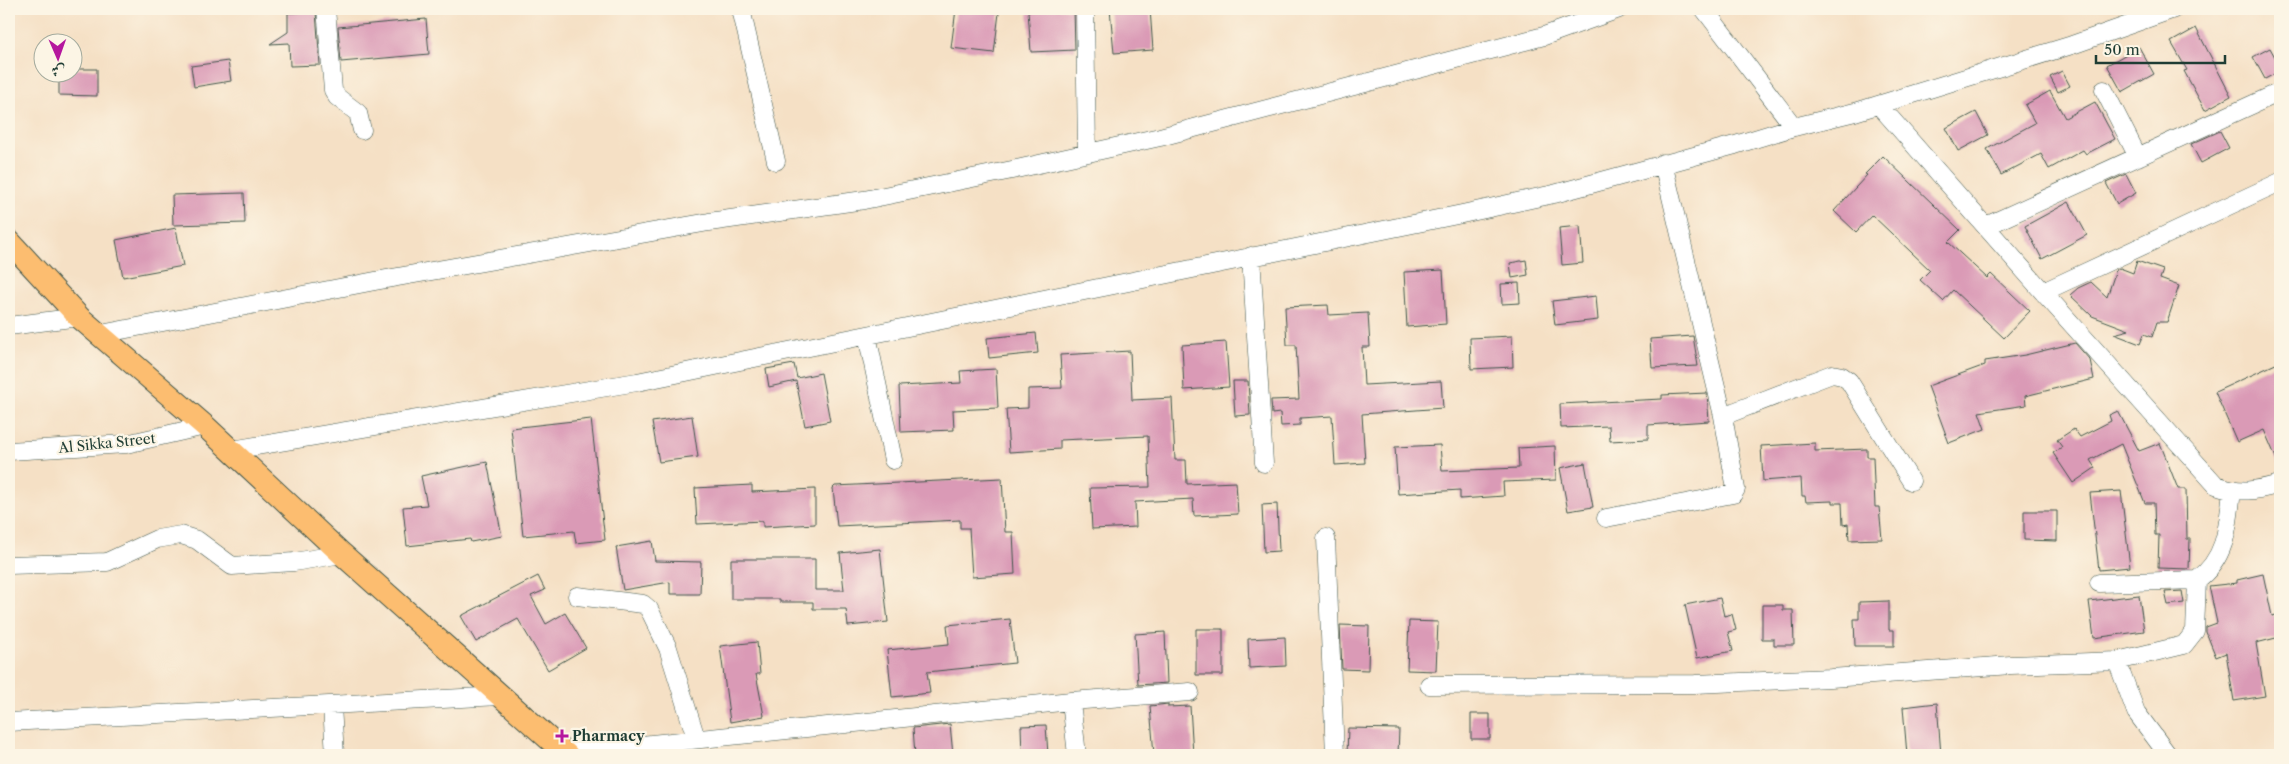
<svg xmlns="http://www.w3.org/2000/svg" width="2289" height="764" font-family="'Libre Caslon Text',Amiri,serif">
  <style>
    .building { fill: #da9ab6 }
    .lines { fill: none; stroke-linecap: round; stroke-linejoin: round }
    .minor-casing { stroke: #3f554a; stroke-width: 19 }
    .major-casing { stroke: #3f554a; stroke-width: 24 }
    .minor { stroke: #fff; stroke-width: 18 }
    .major { stroke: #fcbd6f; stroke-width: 22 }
    .poi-dot { fill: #b5179e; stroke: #fcf5e5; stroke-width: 2 }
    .labels { text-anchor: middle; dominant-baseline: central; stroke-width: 4.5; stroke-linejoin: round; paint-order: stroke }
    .street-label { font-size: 14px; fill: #1f3d34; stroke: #fcf5e5 }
    .poi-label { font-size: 14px; font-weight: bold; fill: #1f3d34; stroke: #fcf5e5; text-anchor: start }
  </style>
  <rect width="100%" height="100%" fill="#fcf5e5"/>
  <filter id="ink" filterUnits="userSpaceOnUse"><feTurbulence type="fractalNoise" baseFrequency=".02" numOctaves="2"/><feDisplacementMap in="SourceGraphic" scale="10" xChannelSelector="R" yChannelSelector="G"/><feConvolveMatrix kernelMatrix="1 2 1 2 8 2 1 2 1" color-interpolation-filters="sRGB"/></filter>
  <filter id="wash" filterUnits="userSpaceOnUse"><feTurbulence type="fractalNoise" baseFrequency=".0096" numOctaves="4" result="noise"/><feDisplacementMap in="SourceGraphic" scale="20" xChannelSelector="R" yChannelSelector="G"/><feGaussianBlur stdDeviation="1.12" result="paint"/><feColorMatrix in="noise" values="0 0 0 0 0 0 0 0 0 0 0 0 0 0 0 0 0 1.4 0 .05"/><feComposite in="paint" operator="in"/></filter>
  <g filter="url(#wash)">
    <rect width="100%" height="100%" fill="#f5e0c5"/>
    <g id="blocks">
      <path class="building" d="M956,9L999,13L994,53L951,48Z
        M1057,9H1074L1075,50L1031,52L1028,11Z
        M1110,9H1150L1153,50L1114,53Z
        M316,12L320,65L290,66L289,43L270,44L288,32V13Z
        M426,19L429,54L341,62L338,27Z
        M2196,28L2231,96L2205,110L2184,71L2187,70L2171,42Z
        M2139,47L2154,74L2122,92L2107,65Z
        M2270,48L2280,66V71L2265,79L2253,57Z
        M228,61L231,81L194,87L191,66Z
        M72,69H97V96L59,95V72H72Z
        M2062,71L2070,86L2058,92L2050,77Z
        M2050,91L2065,118L2095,102L2115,139L2086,154L2083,150L2049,169L2041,154L2001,175L1987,149L2035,123L2025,105Z
        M1976,112L1988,135L1958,151L1946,128Z
        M2220,131L2229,148L2201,163L2191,144Z
        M1883,156L1960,230L1948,242L1987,278L1991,274L2030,311L2004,338L1953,290L1943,301L1920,280L1930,270L1872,215L1856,232L1834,211L1867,175L1865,174Z
        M2126,174L2136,193L2117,204L2106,183Z
        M244,193L245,223L173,225L172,195Z
        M2069,202L2087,235L2042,259L2025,226Z
        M1580,226L1583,263L1562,265L1559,228Z
        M176,228L183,266L123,277L116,240Z
        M1526,260L1528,275L1512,278L1510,263Z
        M2137,261L2163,270L2160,279L2179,286L2167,322H2157L2152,337L2144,334L2140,344L2114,334L2129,330L2092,316L2070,295L2078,288L2091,282L2107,297L2116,270L2120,268L2133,273Z
        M1443,270L1446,324L1407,327L1404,272Z
        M1519,283L1520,303L1502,304L1501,284Z
        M1596,296L1598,320L1555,325L1552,301Z
        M1328,305L1329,315L1368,313L1370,347H1362L1364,385L1441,381L1443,408L1362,414L1365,463L1335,465L1332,416L1300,418V425L1281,426L1280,413L1272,414L1271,400L1299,399L1296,345H1287L1285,307Z
        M1036,333L1038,353L989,358L987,338Z
        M1512,336L1513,367L1471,369L1470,338Z
        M1693,336L1698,366L1652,368L1650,339Z
        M1226,342L1229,387L1184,390L1182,345Z
        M2075,343L2090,360L2094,379L2025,396L2026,405L1979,412L1985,429L1949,443L1928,386L1985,365V361L2025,355Z
        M1130,351L1132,400L1172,398L1175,460H1186L1187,484L1236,482L1238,514L1194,516L1193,499L1135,502L1136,527L1092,529L1090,488L1150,487L1148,436L1060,440V449L1009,452L1006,409L1028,408V389L1062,388L1060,355Z
        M2280,362V467L2264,430L2237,442L2215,392Z
        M794,364L797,378L821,373L830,421L805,426L796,381L769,387L766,369Z
        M996,369L998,408L953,410L954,430L901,432L899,386L961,383L960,371Z
        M1233,381H1248L1250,415L1235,416Z
        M1707,393L1709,421L1648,425V439L1610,441L1609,426L1561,428L1560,404L1662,399V395Z
        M2118,411L2139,451L2160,443L2178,489H2186L2187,539H2190L2189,569L2158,568L2159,535H2155L2154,503H2145L2121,444L2090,460L2095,468L2073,483L2053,453L2062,447L2057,440L2074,429L2080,437L2111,421L2109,415Z
        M692,416L698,457L659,462L652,422Z
        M591,419L605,540L576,543L574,531L523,536L511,428Z
        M1815,443V451L1867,449V457H1873L1875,507H1879L1882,539L1849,540L1848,524L1843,525L1842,503H1832V501L1806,502L1805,496H1802L1801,478L1763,481L1761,446Z
        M1440,445L1442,471L1519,468L1518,448L1555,446L1556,480L1503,482L1504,496L1460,499V490L1398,494L1395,447Z
        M487,462L502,536L471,542L470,539L407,546L403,507L427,505L421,476Z
        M1585,463L1593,507L1568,511L1560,468Z
        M1002,478L1005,532H1013L1015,574L972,577L969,528H960V520L837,526L833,488L835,486Z
        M752,485V492L815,489V524L763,527V521L697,524L695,488Z
        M2121,491L2130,567L2099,570L2090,493Z
        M1277,504L1279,551L1264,552L1262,505Z
        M2024,511H2057V541L2024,540Z
        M652,541L655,561L701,562L700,594H670V582L623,590L616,547Z
        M880,549L888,622L848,626L846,609H813V602H780V599H731V559H815V590H844L840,553Z
        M2263,574L2272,616L2280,614V637L2256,643L2265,696L2234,701L2226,653L2216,657L2206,632V627L2217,623L2209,586L2237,583V580Z
        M538,576L545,590L531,596L546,624L565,613L586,648L548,670L518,619L476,642L461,616Z
        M2182,591L2184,603L2168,605L2165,592Z
        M2139,595L2144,631L2094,638L2089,601Z
        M1720,598L1724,616L1732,614L1736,630L1728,632L1733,651L1697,658L1685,605Z
        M1889,601V630H1894V646H1855L1854,619H1859V602Z
        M1762,605H1783V610H1793L1794,645H1774V639H1762Z
        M1010,619L1015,663L927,672L930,693L892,697L887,650L949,644L947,625Z
        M1409,621L1438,622L1436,671L1407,670Z
        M1340,625L1369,626L1368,670L1342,669Z
        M1196,629H1223V675H1196Z
        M1165,632L1167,683L1138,685L1135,634Z
        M1285,637L1286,666L1249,668L1248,639Z
        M757,642L760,674H756L764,716L730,722L720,646Z
        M1937,703L1941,755H1907L1903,707Z
        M1168,704V707L1190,706L1193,755H1154L1150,706Z
        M1471,714H1490V739H1471Z
        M950,724L953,755H915L913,728Z
        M1046,725L1048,755H1022L1021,726Z
        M1348,728L1399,729L1398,755H1347Z"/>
    </g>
  </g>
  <g filter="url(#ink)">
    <use href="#blocks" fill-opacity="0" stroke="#3f554a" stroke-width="1"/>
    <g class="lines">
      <defs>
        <path id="minor" d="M326,9L333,90L337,97L358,113L362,130
          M741,9L776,161
          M1085,9L1087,153
          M1704,9L1794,127
          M2104,90L2138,157
          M1879,105L2043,292L2216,485C2241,494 2255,491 2280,484
          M1986,226L2280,92
          M1251,256L1264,463
          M2043,292L2280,182
          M9,326L79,317
          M101,334L375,281L709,222L864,200L1012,170L1160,137L1544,36L1619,9
          M867,335L893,460
          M1723,416L1832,374L1842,376L1849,381L1911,481
          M232,450L637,382L1462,214L1554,194L1735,145L1794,127L1855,112L2072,45L2174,9
          M9,451L126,444L205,426
          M1606,518L1733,494L1736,489L1723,416L1663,163
          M1326,538L1335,755
          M9,565L107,562L157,539L181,535L197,540L232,566L294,562L342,554
          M2099,583L2197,580C2227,558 2228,525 2232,490
          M577,596L643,604L649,609L668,648L696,738
          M2117,661L2136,712L2168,755
          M1429,685L1695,684L1831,678L2011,665L2117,661L2184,645L2195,631L2197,580
          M1071,701L1190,692
          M332,706L335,755
          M9,722L500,696
          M564,753L1071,701L1077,755"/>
        <path id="major" d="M9,241L79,317L205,426L342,554L567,755"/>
      </defs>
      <use href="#minor" class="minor-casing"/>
      <use href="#major" class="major-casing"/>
      <use href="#minor" class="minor"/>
      <use href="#major" class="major"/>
    </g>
  </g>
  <path class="poi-dot" d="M559.5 728.5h5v5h5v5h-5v5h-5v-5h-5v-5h5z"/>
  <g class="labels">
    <g class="street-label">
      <text transform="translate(107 443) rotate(-6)">Al Sikka Street</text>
    </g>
    <g class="poi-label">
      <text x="572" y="736">Pharmacy</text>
    </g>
  </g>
  <rect width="2289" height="764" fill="none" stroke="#fcf5e5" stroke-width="30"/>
  <g transform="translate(58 58) rotate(178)"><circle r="24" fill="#fcf5e5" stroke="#a4ab9e"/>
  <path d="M0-4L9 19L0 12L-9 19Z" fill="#b5179e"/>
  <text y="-8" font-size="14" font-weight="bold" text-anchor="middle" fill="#1f3d34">ش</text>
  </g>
  <path d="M2096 55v8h129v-8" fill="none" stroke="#1f3d34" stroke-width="2.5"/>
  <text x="2104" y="55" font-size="15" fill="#1f3d34" stroke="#fcf5e5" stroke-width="4" paint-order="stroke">50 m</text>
</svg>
